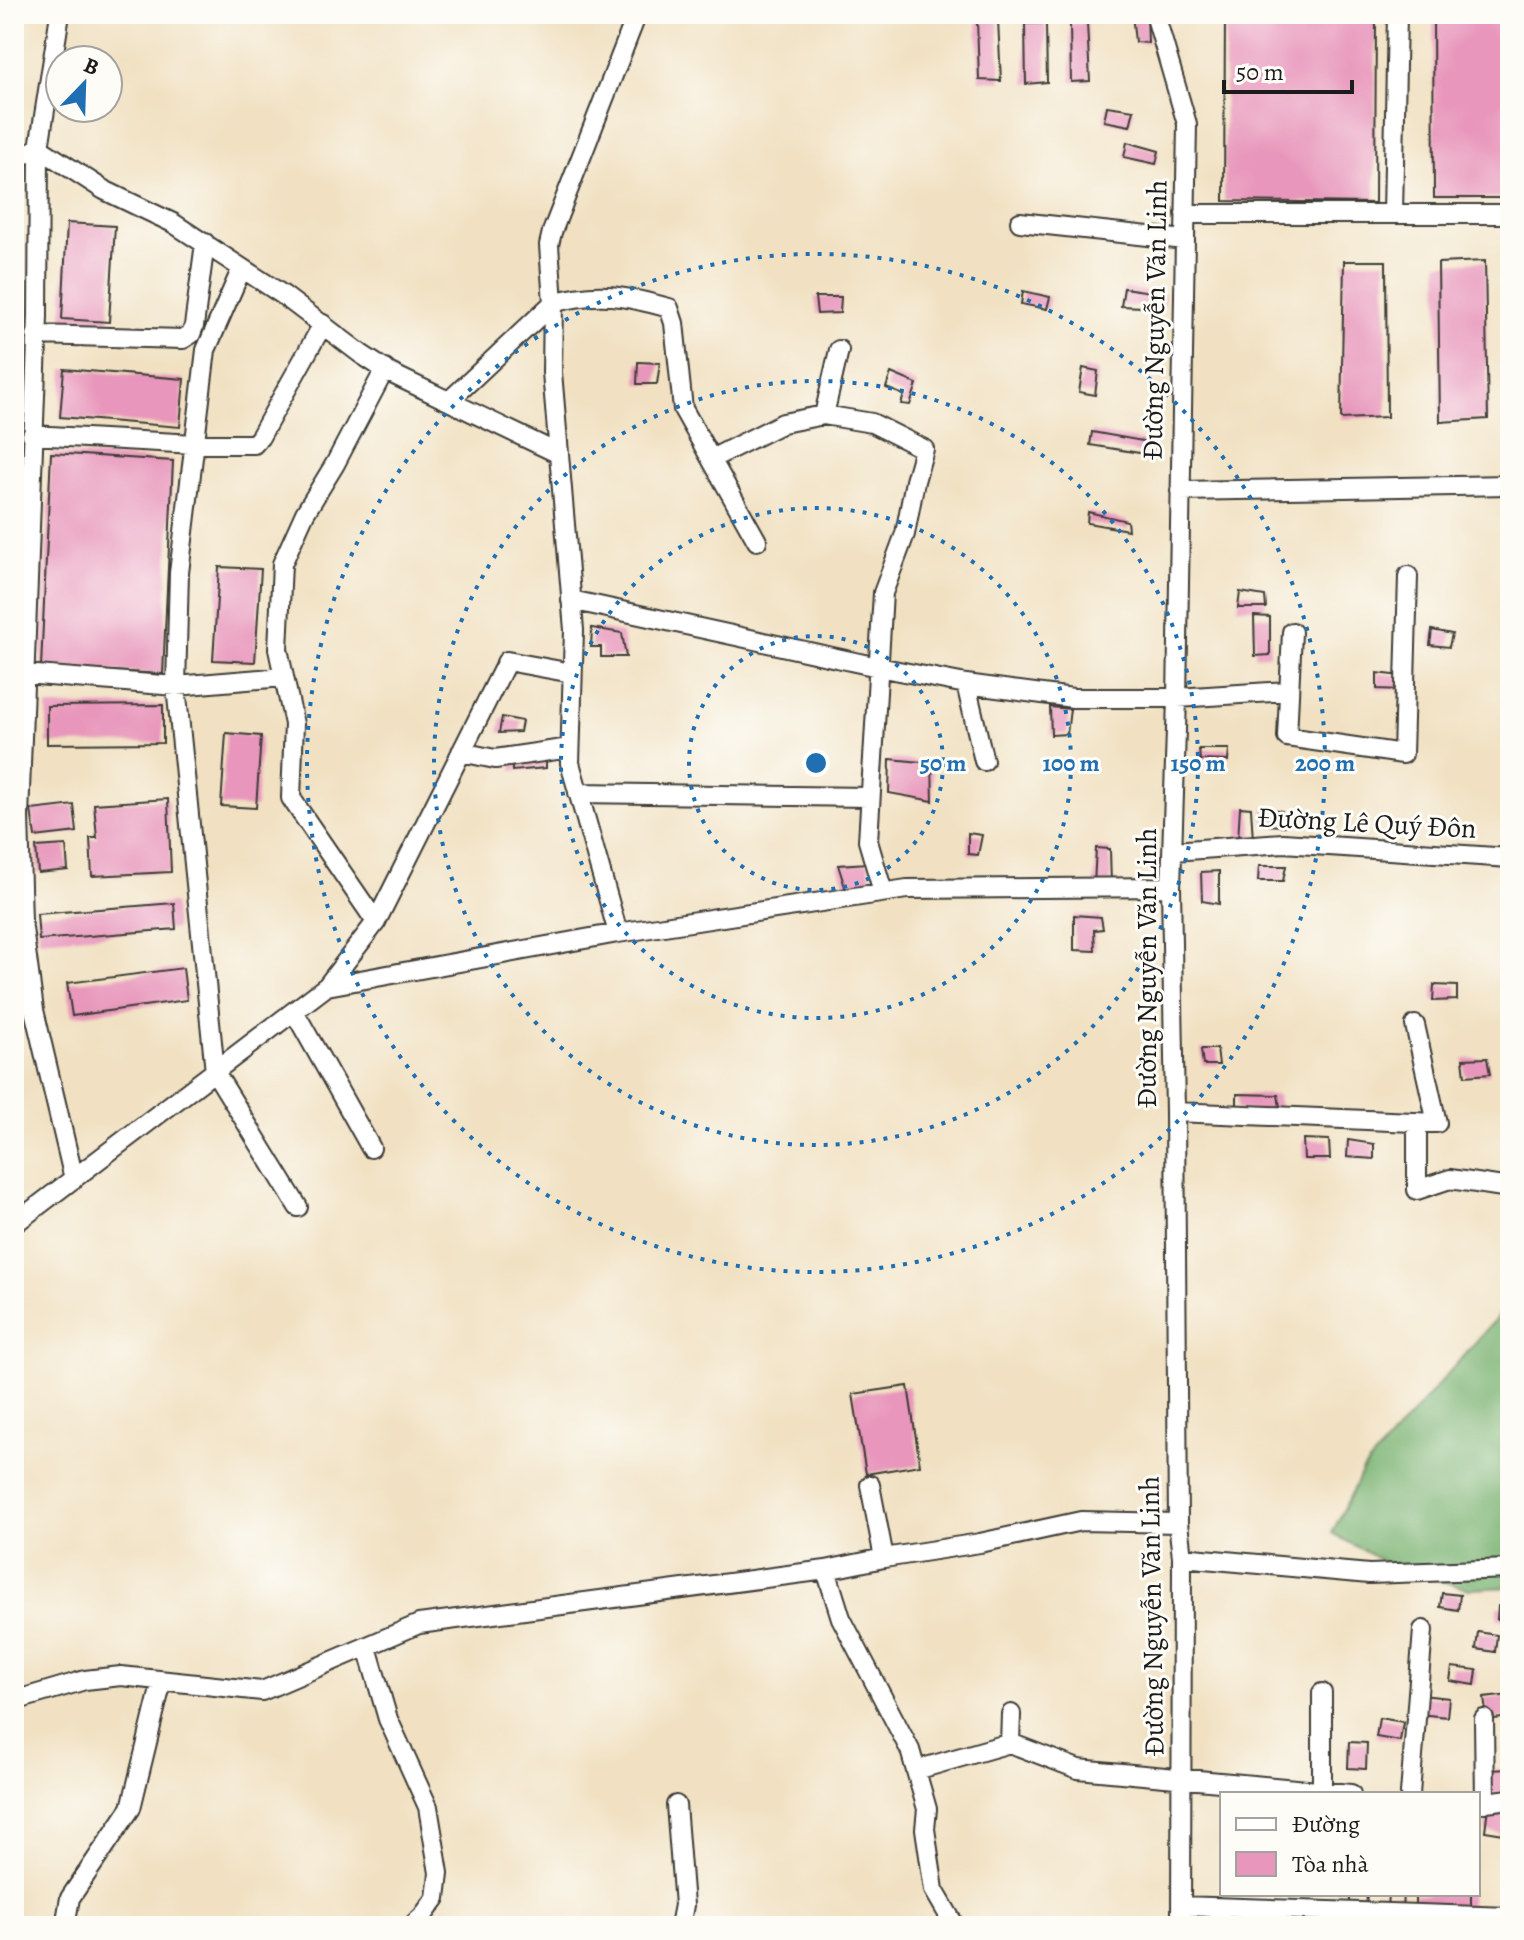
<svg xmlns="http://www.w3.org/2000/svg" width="1524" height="1940" font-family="Alegreya,serif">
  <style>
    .forest { fill: #7ab372; stroke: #4b6847; stroke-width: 2 }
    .building { fill: #e896bb }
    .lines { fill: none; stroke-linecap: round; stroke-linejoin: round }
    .minor-casing { stroke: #3c3a35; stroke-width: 22 }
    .minor { stroke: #fff; stroke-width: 18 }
    .ring { fill: none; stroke: #1f6fb2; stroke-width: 4; stroke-dasharray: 4 8 }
    .labels { text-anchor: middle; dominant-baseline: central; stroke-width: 6; stroke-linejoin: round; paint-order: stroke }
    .street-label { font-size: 28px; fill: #1c1c1c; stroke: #fdfcf7 }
    .centre { fill: #1f6fb2; stroke: #fdfcf7; stroke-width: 4 }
    .ring-label { font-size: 24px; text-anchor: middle; font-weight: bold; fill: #1f6fb2; stroke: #fdfcf7; stroke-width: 6; stroke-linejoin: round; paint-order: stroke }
  </style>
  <rect width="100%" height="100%" fill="#fdfcf7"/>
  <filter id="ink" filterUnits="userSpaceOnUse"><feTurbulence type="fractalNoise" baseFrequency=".0125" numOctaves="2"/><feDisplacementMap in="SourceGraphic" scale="16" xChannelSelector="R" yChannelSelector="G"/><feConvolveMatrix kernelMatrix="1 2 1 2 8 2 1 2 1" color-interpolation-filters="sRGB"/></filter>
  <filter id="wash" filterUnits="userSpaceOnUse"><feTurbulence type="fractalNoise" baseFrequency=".006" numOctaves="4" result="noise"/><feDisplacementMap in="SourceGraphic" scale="32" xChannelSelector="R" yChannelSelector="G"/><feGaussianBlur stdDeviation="1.8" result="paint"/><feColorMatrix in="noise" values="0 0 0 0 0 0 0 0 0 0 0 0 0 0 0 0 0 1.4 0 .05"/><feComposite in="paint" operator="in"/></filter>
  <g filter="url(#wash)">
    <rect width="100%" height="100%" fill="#f1e1c2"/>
    <path class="forest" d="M1510,1303V1587L1469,1589L1393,1567L1332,1533L1363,1470Z"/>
    <g id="blocks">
      <path class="building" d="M1132,14H1147L1148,43L1135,42Z
        M1225,14H1376L1375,203L1224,201Z
        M1433,14H1510V198H1434Z
        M977,19L998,20L1001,81L979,80Z
        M1046,23L1047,82L1026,84L1025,24Z
        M1087,23L1090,81L1071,82L1070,24Z
        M1107,106L1134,110L1130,126L1104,121Z
        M1127,142L1159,151L1156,164L1124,157Z
        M67,223L115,226L109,322L62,319Z
        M1344,261H1386L1387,417L1341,419Z
        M1485,261L1488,419L1440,422L1438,263Z
        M1124,288L1165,294L1164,308L1121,306Z
        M1023,291L1050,297L1047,309L1021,304Z
        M815,297H841L840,313L817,314Z
        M638,362L660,363L657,384H637Z
        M1083,368L1098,371L1095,395L1079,392Z
        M64,369L184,379L180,427L60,417Z
        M891,373L917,384L910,405L901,404L904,395L886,388Z
        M1092,432L1154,443L1152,455L1090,445Z
        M51,453L173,461L163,674L41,667Z
        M1088,512L1127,521L1128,530L1087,523Z
        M219,567L261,569L255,662L213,660Z
        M1240,592L1265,596L1266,608H1238Z
        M1254,616L1270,617V655L1255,656Z
        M592,628L622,633L626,657H601V647H591Z
        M1432,630L1452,634L1449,647L1430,645Z
        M1377,673L1401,676L1402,690L1377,689Z
        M163,705V743L47,744V706Z
        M1050,707L1070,709L1067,734L1051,735Z
        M502,717L522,721L520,732L499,733Z
        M226,733L261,736L256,808L221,806Z
        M1199,749H1229L1228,761L1200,760Z
        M546,754V768L512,771V758Z
        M890,759L932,763L933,801L889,793Z
        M168,799L171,872L92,876L90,838H97L94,804Z
        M74,805L77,832L35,837L31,810Z
        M1240,807L1251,808L1253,840H1238Z
        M1264,807L1282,811L1284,826L1264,825Z
        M968,833L982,835L978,855L968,854Z
        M66,845L68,870L38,873L36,847Z
        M1096,848L1110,849L1111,884L1094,885Z
        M868,863L873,887L847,893L838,865Z
        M1259,866H1286L1283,881H1258Z
        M1219,871V904L1202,901L1201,872Z
        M174,903L176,929L39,940L37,914Z
        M1074,915L1101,917L1103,929L1094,930L1095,951L1074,950Z
        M183,968L187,1000L72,1016L67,983Z
        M1434,985L1457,986V1000L1433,1001Z
        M1201,1049H1217L1219,1065H1203Z
        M1487,1058L1490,1074L1465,1076L1463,1059Z
        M1237,1094L1278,1095L1281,1113L1237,1110Z
        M1303,1139L1329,1140L1330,1159H1304Z
        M1348,1140L1374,1144V1159L1347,1157Z
        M908,1386L920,1465L866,1474L853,1394Z
        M1442,1593L1460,1595L1458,1610L1440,1607Z
        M1498,1606L1510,1607V1620L1497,1619Z
        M1478,1632L1497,1635L1495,1652L1476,1649Z
        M1452,1667L1477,1670L1475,1685L1450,1681Z
        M1421,1695L1449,1698L1447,1717L1419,1714Z
        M1510,1695V1717L1487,1720L1484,1698Z
        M1379,1718L1403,1722L1400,1741L1376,1737Z
        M1349,1742L1367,1743L1366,1769L1348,1768Z
        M1510,1769V1793L1491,1794L1489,1770Z
        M1488,1807L1510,1810V1835L1485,1831Z
        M1350,1894H1367L1366,1907L1350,1906Z
        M1388,1894H1403L1402,1909L1387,1908Z
        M1415,1894H1471V1909L1415,1908Z
        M1264,1909L1290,1910L1289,1924L1264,1923Z
        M1352,1915L1369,1919L1367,1926H1349Z"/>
    </g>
  </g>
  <g filter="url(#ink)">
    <use href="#blocks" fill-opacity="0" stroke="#3c3a35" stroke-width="2"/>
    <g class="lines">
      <defs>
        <path id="minor" d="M60,14L39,148L38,316L19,817L22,921L34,1010L74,1179
          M637,14L552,232L549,245L553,303C597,290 626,296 669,308L674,323L683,409L757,541
          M1155,14L1187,124L1177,698L1171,887L1175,1112L1178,1523L1182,1557L1181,1926
          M14,159L39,148L104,190L173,223L283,295L361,354L390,373L559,454
          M1185,214H1510
          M1393,214L1397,14
          M1020,222L1185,240
          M242,268L206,350L179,573L176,686L215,1072L298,1207
          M36,335L183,339L191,334L194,326L205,243
          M449,401L553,303L552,372L574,630L570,763L618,933
          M824,415L839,350
          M32,435L195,444H254L260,437L323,324
          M711,459L783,423L824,415L872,423L924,449L915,481L905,534L883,593L868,841L883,892
          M1180,491L1510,485
          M571,600L878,667L966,684L1073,698H1177L1287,691
          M1292,632L1287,737L1403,754L1408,576
          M24,674L176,686L284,677
          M966,684L984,761
          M461,752L495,759L570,748
          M578,793L870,797
          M1173,851L1283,843L1510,858
          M376,922L291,798L294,724L278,649L282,564L305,513L335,464L385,369
          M327,986L376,922L507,661L572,673
          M294,1011L371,1148
          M1175,1112L1437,1123L1415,1025
          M1417,1122V1190L1450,1179L1503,1187L1510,1191
          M14,1224L327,986L618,933L907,889L1171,887
          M1182,1557L1369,1574L1510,1569
          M884,1558L980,1543L1081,1521L1178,1523
          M826,1570L884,1558L870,1485
          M367,1647L388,1719L428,1807L439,1873L436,1898L422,1917L412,1926
          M14,1701L85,1680L121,1676L262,1691L419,1624L826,1570L841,1618L910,1750L927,1809L925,1829L934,1890L952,1921V1926
          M1484,1719L1485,1803
          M1010,1743L1078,1769L1351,1794
          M916,1770L1010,1743L1011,1714
          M1322,1790V1693
          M1410,1794L1423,1630
          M1478,1803L1510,1799
          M676,1805L684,1905L680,1926
          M1181,1906L1510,1917
          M65,1926L70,1898L131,1808L162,1681"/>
      </defs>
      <use href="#minor" class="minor-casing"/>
      <use href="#minor" class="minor"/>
    </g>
  </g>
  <g class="ring">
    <circle cx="816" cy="763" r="127"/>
    <circle cx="816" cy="763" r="255"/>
    <circle cx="816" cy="763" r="382"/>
    <circle cx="816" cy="763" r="509"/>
  </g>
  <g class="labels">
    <g class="street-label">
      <text transform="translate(1155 320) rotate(-89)">Đường Nguyễn Văn Linh</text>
      <text transform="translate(1367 823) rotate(3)">Đường Lê Quý Đôn</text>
      <text transform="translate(1147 968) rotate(-90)">Đường Nguyễn Văn Linh</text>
      <text transform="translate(1152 1616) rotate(-91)">Đường Nguyễn Văn Linh</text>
    </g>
  </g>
  <circle cx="816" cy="763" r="12" class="centre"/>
  <g class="ring-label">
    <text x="943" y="771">50 m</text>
    <text x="1071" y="771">100 m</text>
    <text x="1198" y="771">150 m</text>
    <text x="1325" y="771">200 m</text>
  </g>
  <rect width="1524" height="1940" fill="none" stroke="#fdfcf7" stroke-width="48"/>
  <rect x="1220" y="1792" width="260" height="104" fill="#fdfcf7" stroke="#a3a29f" stroke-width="2"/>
  <rect x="1236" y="1818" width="40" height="12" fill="#ffffff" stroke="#a3a29f" stroke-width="2"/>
  <text x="1292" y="1832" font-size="24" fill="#1c1c1c">Đường</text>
  <rect x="1236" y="1852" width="40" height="24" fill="#e896bb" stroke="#a3a29f" stroke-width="2"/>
  <text x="1292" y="1872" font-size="24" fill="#1c1c1c">Tòa nhà</text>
  <g transform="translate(84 84) rotate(23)"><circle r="38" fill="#fdfcf7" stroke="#a3a29f" stroke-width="2"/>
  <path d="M0-6L14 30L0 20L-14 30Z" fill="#1f6fb2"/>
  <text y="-12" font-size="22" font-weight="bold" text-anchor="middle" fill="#1c1c1c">B</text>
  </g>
  <path d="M1224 80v12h128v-12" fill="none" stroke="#1c1c1c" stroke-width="4"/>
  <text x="1236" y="80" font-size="24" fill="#1c1c1c" stroke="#fdfcf7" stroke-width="6" paint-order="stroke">50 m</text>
</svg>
